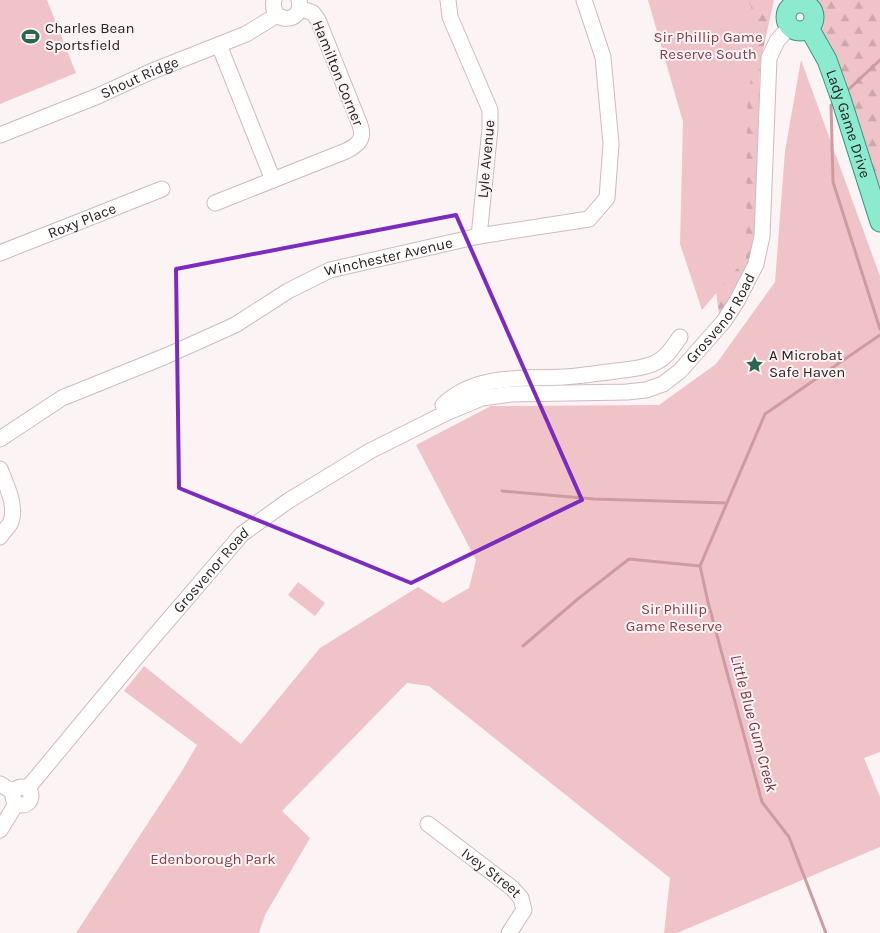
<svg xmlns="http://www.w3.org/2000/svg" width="880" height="933" font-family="Karla,sans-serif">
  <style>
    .forest { fill: url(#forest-firs) }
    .green { fill: #efc3c8 }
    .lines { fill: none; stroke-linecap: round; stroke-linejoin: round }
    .stream { stroke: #cf9ba1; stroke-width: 3 }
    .minor-casing { stroke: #d0babc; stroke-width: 17 }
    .major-casing { stroke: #389b7e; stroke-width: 21 }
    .minor { stroke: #fff; stroke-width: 15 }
    .major { stroke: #8ceacf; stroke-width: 19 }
    .marked { fill: none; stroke: #7b2cbf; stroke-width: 4; stroke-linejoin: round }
    .labels { text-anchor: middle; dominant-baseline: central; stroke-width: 4; stroke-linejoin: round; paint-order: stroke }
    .poi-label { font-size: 15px; fill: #2a2223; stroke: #fcf3f4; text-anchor: start }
    .park-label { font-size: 15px; fill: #803d48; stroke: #fcf3f4 }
    .street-label { font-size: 15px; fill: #2a2223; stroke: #fcf3f4 }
    .water-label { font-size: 16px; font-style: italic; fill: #773541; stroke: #fcf3f4 }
  </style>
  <defs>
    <pattern id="forest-firs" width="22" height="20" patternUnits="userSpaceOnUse" patternTransform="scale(1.25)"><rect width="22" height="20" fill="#efc3c8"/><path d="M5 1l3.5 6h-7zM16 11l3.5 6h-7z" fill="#cda7ac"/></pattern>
  </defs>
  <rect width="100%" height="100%" fill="#fcf3f4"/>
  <path class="forest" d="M664,0H774L760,64L755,251L720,320L717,300L692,41Z
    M807,0H880V207L839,66Z"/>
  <path class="green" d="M0,0H47L76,73L0,104Z
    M648,0H748L751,6L754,52L747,110L746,258L702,310L680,244L683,122Z
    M801,60L880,276V752L864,758L880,797V847L677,933H664L670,878L429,686L407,683L282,811L310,838L265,915L259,933H76L182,771L197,745L124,691L144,666L241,744L320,648L418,587L443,603L469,588L476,560L416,445L491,406L659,405L716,364L775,282L785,151Z
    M298,582L325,603L315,616L288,595Z"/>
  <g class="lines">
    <path class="stream" d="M849,89L880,60
      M831,105L833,182L880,329
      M502,491L594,499L727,503
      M700,566L708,602L762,802L789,837L826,933
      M523,646L579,598L629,559L700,566L765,414L880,335"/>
    <defs>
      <g id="minor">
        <path d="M274,0C269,25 305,24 299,0"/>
        <path d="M448,0L450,17L490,110V129L479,236"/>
        <path d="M219,45L273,180"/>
        <path id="s1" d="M0,135L98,96L150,72L246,34L277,15"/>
        <path d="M215,203L346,151C358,145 365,139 360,125L318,20L313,13L300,8"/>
        <path id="s2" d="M0,253L162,189"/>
        <path d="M446,413L443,405C475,374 521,379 563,377C580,376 598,373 616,371C630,369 648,368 660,360C669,355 674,345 680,337"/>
        <path id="s3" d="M0,439L62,398L166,356L235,325L288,291L330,270L479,236L589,219L607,198L611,144L603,57L584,0"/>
        <path d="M0,469C6,484 18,508 10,524C7,528 3,532 0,537"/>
        <path d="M0,784L13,792"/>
        <circle cx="22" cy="796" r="9"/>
        <path id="s4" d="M27,789L134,660L242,534L288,501L370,451L446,413L482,398L511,394L627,392L646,390L663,384L680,371L724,321L737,301L756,264L762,236L769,58L777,41L790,26"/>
        <path id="s5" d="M428,824L512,888L521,898L524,910L509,933"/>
        <path d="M0,830L16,804"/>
      </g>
      <g id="major">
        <circle cx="800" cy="17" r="14"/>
        <path id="s6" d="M809,28L827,60L841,99L880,222"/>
      </g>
    </defs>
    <use href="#minor" class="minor-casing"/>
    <use href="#major" class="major-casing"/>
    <use href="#minor" class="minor"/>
    <use href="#major" class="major"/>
  </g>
  <path class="marked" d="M456,215L582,500L411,583L179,488L176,269Z"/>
  <defs>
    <symbol id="stadium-bare" viewBox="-9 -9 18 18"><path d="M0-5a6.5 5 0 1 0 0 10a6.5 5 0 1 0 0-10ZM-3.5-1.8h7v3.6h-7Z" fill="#296753" stroke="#fcf3f4" stroke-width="2.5" paint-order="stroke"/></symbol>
    <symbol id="sight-bare" viewBox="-9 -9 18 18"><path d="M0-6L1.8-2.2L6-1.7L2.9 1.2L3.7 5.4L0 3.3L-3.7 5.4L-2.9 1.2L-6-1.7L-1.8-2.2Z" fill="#296753" stroke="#fcf3f4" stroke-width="2.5" paint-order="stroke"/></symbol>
  </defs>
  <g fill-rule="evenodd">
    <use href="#stadium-bare" x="18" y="24" width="25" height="25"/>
    <use href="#sight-bare" x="742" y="352" width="25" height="25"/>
  </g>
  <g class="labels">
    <g class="poi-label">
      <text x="45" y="28">Charles Bean<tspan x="45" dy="17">Sportsfield</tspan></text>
      <text x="769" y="355">A Microbat<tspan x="769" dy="17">Safe Haven</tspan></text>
    </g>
    <g class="park-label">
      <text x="708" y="37">Sir Phillip Game<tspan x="708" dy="17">Reserve South</tspan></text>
      <text x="674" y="609">Sir Phillip<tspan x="674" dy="17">Game Reserve</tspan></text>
      <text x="213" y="859">Edenborough Park</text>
    </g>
    <g class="street-label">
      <text transform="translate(338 73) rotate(68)">Hamilton Corner</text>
      <text stroke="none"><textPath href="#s1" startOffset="151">Shout Ridge</textPath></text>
      <text stroke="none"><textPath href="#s6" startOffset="104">Lady Game Drive</textPath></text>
      <text transform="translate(486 159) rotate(-85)">Lyle Avenue</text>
      <text stroke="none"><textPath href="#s2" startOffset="88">Roxy Place</textPath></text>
      <text stroke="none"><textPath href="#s3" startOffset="432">Winchester Avenue</textPath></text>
      <text stroke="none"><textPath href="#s4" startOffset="881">Grosvenor Road</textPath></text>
      <text stroke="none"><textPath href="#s4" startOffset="286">Grosvenor Road</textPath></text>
      <text stroke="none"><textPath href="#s5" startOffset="80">Ivey Street</textPath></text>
    </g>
    <g class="water-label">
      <text transform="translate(754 723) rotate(75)">Little Blue Gum Creek</text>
    </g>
  </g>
</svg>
